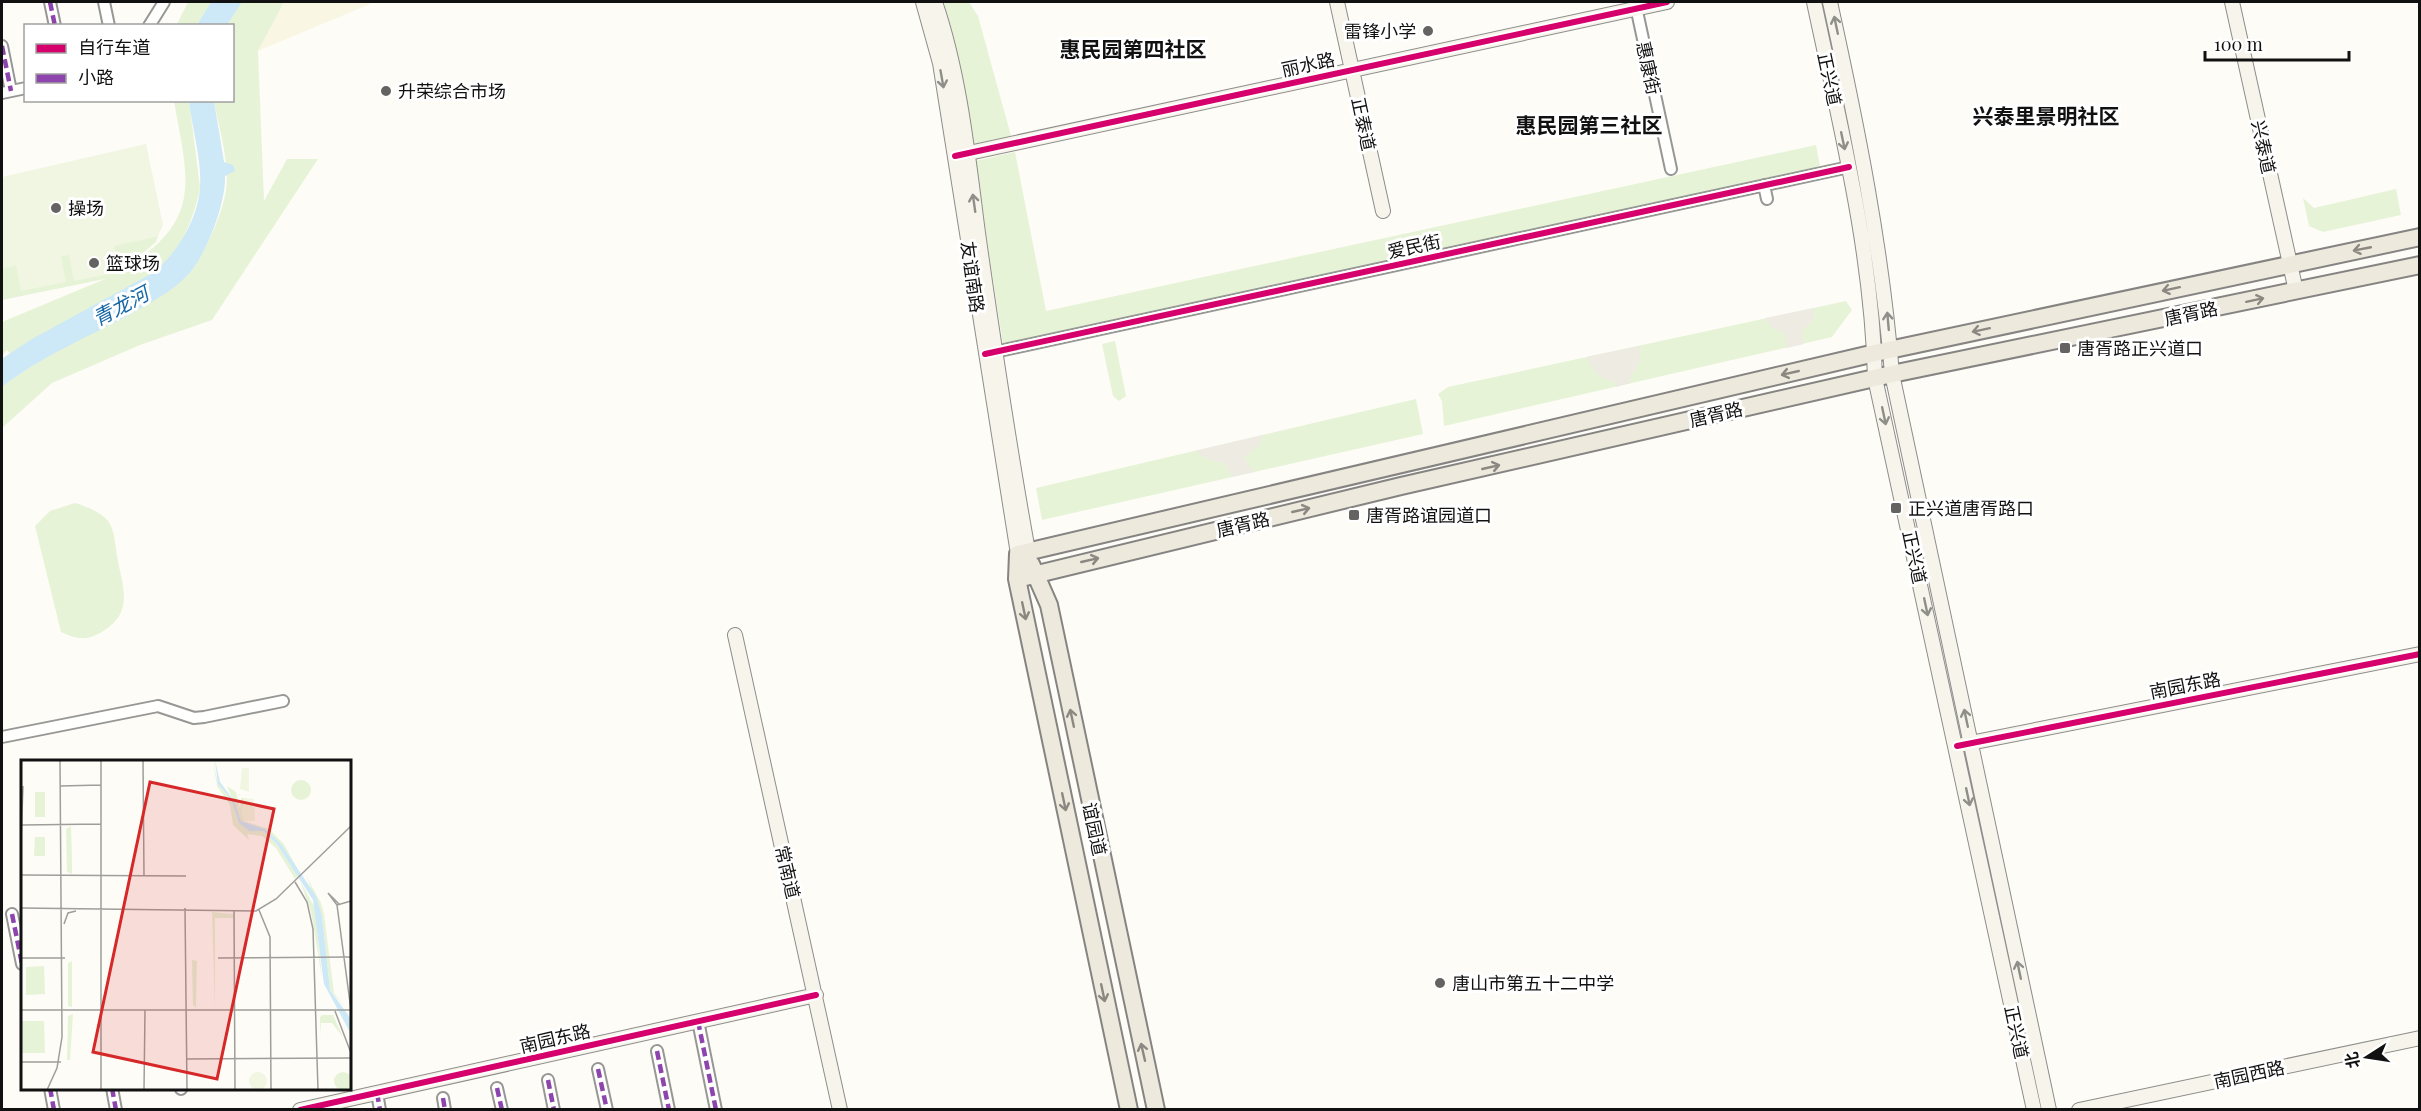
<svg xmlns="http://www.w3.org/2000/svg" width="2421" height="1111" font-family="'Playfair Display','Noto Sans SC',serif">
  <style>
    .farmland { fill: #f9f7e4 }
    .green { fill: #e7f3d7 }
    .pitch { fill: #f0f6e1 }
    .plaza { fill: #edebe2 }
    .water { fill: #cde8f7 }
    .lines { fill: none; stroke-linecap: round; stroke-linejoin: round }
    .street-casing { stroke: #979795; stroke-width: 14 }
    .secondary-casing { stroke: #8e8d8b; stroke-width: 16 }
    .primary-casing { stroke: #858482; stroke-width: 20 }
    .street { stroke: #fffffe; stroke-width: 10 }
    .secondary { stroke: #f6f4eb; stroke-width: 14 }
    .primary { stroke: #ede9dc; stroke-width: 16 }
    .quiet { stroke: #8e44ad; stroke-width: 4.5; stroke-dasharray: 9 4.5; stroke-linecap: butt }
    .cycleway-casing { stroke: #fff; stroke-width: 10 }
    .cycleway { stroke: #d6006c; stroke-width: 6 }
    .oneway { stroke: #8f8e89 }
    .oneway2 { stroke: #8a8881 }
    .poi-dot { fill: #646362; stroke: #fff; stroke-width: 2 }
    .labels { text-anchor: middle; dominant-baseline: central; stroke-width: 6; stroke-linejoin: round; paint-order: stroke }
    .poi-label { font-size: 18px; fill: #111; stroke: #fff; text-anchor: start }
    .street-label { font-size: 18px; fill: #111; stroke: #fff }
    .water-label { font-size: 20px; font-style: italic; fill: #1768a6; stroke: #fff }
    .quarter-label { font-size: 21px; font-weight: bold; fill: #111; stroke: #fff }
    .inset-road { fill: none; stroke: #9f9e9b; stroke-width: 1.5 }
    .view { fill: #d62828; fill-opacity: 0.15; stroke: #d62828; stroke-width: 3 }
    .inset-edge { fill: none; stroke: #111; stroke-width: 3 }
  </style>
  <rect width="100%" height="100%" fill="#fdfcf7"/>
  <path class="farmland" d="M284,2H375L258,51Z"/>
  <path class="green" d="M188,2H211L197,25L176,26Z
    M242,2H284L258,51L264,201L287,159H318L212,320L140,345L52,383L2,428V387C48,351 105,329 155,297C165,290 181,284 189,274C205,252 221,218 226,191C230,163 219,128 214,101L232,100V26L227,25Z
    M944,2H969L978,16L1011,136L973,144Z
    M174,101H189L200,187C196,211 184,243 167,262C158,273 142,280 129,287C90,311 48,328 10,354L7,350L2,355V322L105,279L2,300V268L158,236L156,242L123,270C204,219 188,182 174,101Z
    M1816,145L1820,166L1800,173L1003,345L975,161L1015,152L1046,311Z
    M2396,189L2401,215L2323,232L2309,226L2303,198L2314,208Z
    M1846,301L1852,310L1832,337L1444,426L1442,401L1438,394L1448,387Z
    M1115,341L1126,396L1119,401L1113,396L1102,344Z
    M1416,399L1423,434L1042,520L1036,488Z
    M75,503C85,506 101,512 108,521C115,530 115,545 117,556C123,589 135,613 100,633C86,641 75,639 61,632L35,526L50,511Z"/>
  <path class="pitch" d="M146,144L163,225L158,236L114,246L119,272L74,281L69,255L61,256L66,282L21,291L16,265L2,268V177Z"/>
  <path class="plaza" d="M1814,308L1813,321L1801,331L1804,344L1787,348L1784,333L1773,329L1765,318Z
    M1640,346V361L1630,378L1631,383L1616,387L1615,382L1603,378L1595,372L1586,357Z
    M1263,435L1259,445L1244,458L1254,472L1232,477L1224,463L1210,460L1195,451Z"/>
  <path class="water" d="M211,2H242L227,25H197Z
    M189,101H214L224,162L233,165L235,171L225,176C226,203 206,257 186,277C171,292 148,304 129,315C86,338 40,357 2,387L3,358L32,339L151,274C176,256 198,219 200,188C202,159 192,129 189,101Z"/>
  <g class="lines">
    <defs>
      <path id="street" d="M50,2L55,26
        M104,2L109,26
        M1635,2L1671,169
        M149,26L164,2
        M2,46L11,91
        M2,93L26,88
        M1764,185L1767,199
        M990,353L1849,167
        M2,737L158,706L194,718L204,717L283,701
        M12,914L22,964
        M698,1021L716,1110
        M657,1051L669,1110
        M598,1069L607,1110
        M548,1080L554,1110
        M50,1088L54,1110
        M112,1088L116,1110
        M181,1088V1089
        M497,1088L502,1110
        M377,1093L380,1110
        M443,1098L445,1110"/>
      <path id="secondary" d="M923,2L940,63L1018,554
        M935,2C960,75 968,156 978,233C993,339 1009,446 1028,551
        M1337,2L1383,211
        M1814,2C1840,125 1872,251 1875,378L2034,1110
        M1830,2C1857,125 1882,248 1892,374L2049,1110
        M2232,2L2296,291
        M955,156L1667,2
        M735,635L840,1110
        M1965,744L2420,654
        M300,1110L816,995
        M2079,1110L2420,1038"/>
      <path id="primary" d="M1031,564L1049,605L1156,1110
        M1017,579L1401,486L1892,374L2420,265
        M1129,1110L1017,579L1018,554L1875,353L2420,237"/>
    </defs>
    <use href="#street" class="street-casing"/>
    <use href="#secondary" class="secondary-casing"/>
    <use href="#primary" class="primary-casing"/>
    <use href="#street" class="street"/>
    <use href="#secondary" class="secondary"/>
    <use href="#primary" class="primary"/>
    <path class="quiet" d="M50,2L55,26
      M2,46L11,91
      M12,914L22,964
      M698,1021L716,1110
      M657,1051L669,1110
      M598,1069L607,1110
      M548,1080L554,1110
      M50,1088L54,1110
      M112,1088L116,1110
      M181,1088V1089
      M497,1088L502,1110
      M377,1093L380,1110
      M443,1098L445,1110"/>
    <defs>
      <path id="cycleway" d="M955,156L1667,2
        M985,354L1849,167
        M1957,746L2420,654
        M300,1110L816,995"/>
    </defs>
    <use href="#cycleway" class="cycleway-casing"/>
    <use href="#cycleway" class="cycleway"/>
  </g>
  <defs><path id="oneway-shaft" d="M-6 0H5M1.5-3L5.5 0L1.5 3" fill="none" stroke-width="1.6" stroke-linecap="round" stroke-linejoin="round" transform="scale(1.5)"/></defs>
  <g class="oneway">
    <use href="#oneway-shaft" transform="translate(1836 25) rotate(-102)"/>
    <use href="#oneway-shaft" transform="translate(942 79) rotate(80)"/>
    <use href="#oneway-shaft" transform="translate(1843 141) rotate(78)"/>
    <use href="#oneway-shaft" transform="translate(974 203) rotate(-98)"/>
    <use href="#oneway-shaft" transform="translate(1888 321) rotate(-95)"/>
    <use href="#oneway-shaft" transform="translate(1884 416) rotate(78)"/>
    <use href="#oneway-shaft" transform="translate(1926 607) rotate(78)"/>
    <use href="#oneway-shaft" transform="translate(1966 718) rotate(-102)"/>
    <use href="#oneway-shaft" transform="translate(1968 797) rotate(78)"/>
    <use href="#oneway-shaft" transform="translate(2019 970) rotate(-102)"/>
  </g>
  <g class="oneway2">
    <use href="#oneway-shaft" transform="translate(2362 249) rotate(169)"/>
    <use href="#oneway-shaft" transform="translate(2171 289) rotate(168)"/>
    <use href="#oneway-shaft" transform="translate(2255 300) rotate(-12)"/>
    <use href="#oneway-shaft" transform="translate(1981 330) rotate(168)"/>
    <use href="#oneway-shaft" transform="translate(1790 373) rotate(167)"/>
    <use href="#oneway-shaft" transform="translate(1491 467) rotate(-13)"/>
    <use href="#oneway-shaft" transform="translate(1301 510) rotate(-13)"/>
    <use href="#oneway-shaft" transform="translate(1090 560) rotate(-13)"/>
    <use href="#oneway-shaft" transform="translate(1024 611) rotate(78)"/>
    <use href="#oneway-shaft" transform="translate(1072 718) rotate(-102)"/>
    <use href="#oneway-shaft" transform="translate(1064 802) rotate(78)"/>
    <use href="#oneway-shaft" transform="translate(1103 993) rotate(78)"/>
    <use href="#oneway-shaft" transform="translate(1143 1052) rotate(-103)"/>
  </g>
  <g class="poi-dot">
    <circle cx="1428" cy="31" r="6"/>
    <circle cx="386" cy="91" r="6"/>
    <circle cx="56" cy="208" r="6"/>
    <circle cx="94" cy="263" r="6"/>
    <rect x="2059" y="342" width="12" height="12" rx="3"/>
    <rect x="1890" y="502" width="12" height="12" rx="3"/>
    <rect x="1348" y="509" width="12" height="12" rx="3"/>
    <circle cx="1440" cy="983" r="6"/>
  </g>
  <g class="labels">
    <g class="poi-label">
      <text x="1416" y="31" text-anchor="end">雷锋小学</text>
      <text x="398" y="91">升荣综合市场</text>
      <text x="68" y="208">操场</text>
      <text x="106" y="263">篮球场</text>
      <text x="2077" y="348">唐胥路正兴道口</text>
      <text x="1908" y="508">正兴道唐胥路口</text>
      <text x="1366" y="515">唐胥路谊园道口</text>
      <text x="1452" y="983">唐山市第五十二中学</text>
    </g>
    <g class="street-label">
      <text transform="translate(1308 64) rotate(-12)">丽水路</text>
      <text transform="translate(1649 68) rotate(78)">惠康街</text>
      <text transform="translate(1830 79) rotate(78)">正兴道</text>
      <text transform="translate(1364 124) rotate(78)">正泰道</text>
      <text transform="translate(2264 147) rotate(78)">兴泰道</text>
      <text transform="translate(1414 246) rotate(-12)">爱民街</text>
      <text transform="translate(973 277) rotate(82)">友谊南路</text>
      <text transform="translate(2191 313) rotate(-12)">唐胥路</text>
      <text transform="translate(1716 414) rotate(-13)">唐胥路</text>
      <text transform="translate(1243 524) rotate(-13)">唐胥路</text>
      <text transform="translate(1915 557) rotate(78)">正兴道</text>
      <text transform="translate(2185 685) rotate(-11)">南园东路</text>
      <text transform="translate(1095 829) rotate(78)">谊园道</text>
      <text transform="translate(788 872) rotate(77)">常南道</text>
      <text transform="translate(2017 1032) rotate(78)">正兴道</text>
      <text transform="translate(555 1038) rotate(-13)">南园东路</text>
      <text transform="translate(2249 1074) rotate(-12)">南园西路</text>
    </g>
    <g class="water-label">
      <text transform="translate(120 305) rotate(-28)">青龙河</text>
    </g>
    <g class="quarter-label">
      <text x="1133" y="48">惠民园第四社区</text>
      <text x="2046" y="115">兴泰里景明社区</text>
      <text x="1589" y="124">惠民园第三社区</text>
    </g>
  </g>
  <g transform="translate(21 760)">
    <rect width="330" height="330" fill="#fdfcf7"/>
    <path d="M192,0L197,24L210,39L218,63L242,71L256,84L277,116L274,119L255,88L241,76L226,74L228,80L212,65L209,45L196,26ZM270 30a10 10 0 1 1 20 0a10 10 0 1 1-20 0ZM206,26L215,32L219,49L220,38H223V61L248,69L263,84L279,114L261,86L242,68L220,61ZM14,32H24V57H14ZM50,66L51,99V114L46,112L45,69ZM14,77H24V96H13ZM285,116L300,143L303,154L313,233L325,248L309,230L301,156ZM279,121L294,148L301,218L290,152ZM191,152L212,154V158H194V248ZM171,200L176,201L175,248L172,245ZM51,201V247L47,246V203ZM23,206L24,234L5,235V207ZM52,254L49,300H46L47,256ZM301,255H312L322,277L311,263H300L299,276V257ZM0,261H23L24,293H0ZM313 321a9 9 0 1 1 18 0a9 9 0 1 1-18 0Z" fill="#e7f3d7"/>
    <path d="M221,8H228V32L219,29ZM223,38L233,39L234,61H224L220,55ZM228 321a9 9 0 1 1 18 0a9 9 0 1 1-18 0Z" fill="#f0f6e1"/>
    <path d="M194,0L199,22L213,41L220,61L244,69L260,84L295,136L301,156L309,230L330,259V274L303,224L292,140L256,84L242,71H228L218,63L210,39L197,24Z" fill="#cde8f7"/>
    <path class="inset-road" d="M122,0L123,116M39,26L80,25M1,65L80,64M0,81L2,26M0,115L165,116M274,122L286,142L292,169L297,330M330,141L316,145L330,250M316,145L307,133L318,144M0,148L235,151L255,139L330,66M164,148L166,330M238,150L249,177L250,330M213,151L214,330M43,164L47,153L55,151M0,198H44M197,198L330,197M0,250H330M314,251L330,293M166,299L330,298M0,302H40M26,330L36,308L41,277L39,0M80,330V0M123,330L124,250"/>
    <path class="view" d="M129,22L253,49L196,319L72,292Z"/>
    <rect width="330" height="330" class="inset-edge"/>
  </g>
  <rect width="2421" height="1111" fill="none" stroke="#111111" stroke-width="6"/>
  <rect x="24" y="24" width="210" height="78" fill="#ffffff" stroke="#a0a0a0" stroke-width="1.5"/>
  <rect x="36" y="44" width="30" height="9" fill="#d6006c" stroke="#a0a0a0" stroke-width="1.5"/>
  <text x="78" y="54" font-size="18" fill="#111111">自行车道</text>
  <rect x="36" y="74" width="30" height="9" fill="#8e44ad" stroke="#a0a0a0" stroke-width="1.5"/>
  <text x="78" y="84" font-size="18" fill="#111111">小路</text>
  <g transform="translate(2367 1057) rotate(258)" stroke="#ffffff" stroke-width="4.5" paint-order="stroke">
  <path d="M0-4.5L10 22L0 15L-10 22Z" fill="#111111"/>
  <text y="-9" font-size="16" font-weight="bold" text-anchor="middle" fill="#111111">北</text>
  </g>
  <path d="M2205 51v9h144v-9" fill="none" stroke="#111111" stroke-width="3"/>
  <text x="2214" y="51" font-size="18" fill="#111111" stroke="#ffffff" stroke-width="4.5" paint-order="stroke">100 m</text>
</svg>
